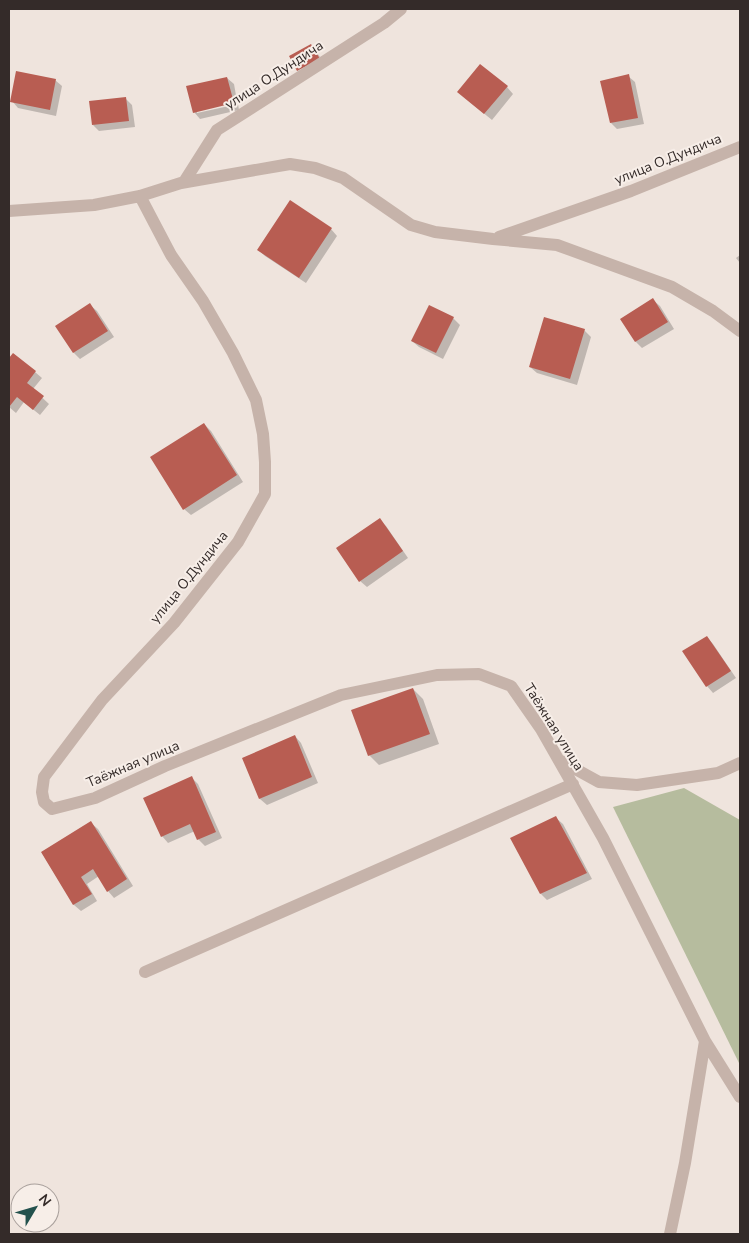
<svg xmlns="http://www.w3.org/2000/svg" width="749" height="1243" font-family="'Nunito Sans',sans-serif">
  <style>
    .green { fill: #b6bc9e }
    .shadow { fill: #0003 }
    .building { fill: #b85d52 }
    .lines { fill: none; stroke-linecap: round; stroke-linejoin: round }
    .minor { stroke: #c6b3aa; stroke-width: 12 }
    .labels { text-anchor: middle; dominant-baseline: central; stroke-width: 4; stroke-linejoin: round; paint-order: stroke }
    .street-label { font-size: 14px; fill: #342b29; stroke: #f7eee8 }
  </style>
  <rect width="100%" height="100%" fill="#efe4dd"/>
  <path class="green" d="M684,788L740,820V1065L613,807Z"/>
  <path class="shadow" d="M311,45L320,57L299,69V71L290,57Z
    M628,76L635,82L644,124L617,129L611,123Z
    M227,78L234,84L237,101L197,111V113L238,104L239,110L200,119L194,112Z
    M55,80L62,86L56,116L18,108L12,101Z
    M507,87L513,94L492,120L465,98Z
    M125,98L132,105L135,127L99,131L93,125Z
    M331,229L337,236L306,283L265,256L258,249Z
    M740,255V263L736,258Z
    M653,300L660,306L674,329L642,348L636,342L622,319Z
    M90,305L97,311L114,337L80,359L74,353L57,326Z
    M453,318L460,325L443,359L419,347L412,341Z
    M584,330L591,337L577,385L537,373L530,367Z
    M14,354L42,378L33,389L49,404L40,415L24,402L16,413L9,407V361Z
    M204,424L211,431L243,482L191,515L184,509Z
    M379,520L386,526L408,558L367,587L360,581Z
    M707,637L713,644L736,678L713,693L707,686Z
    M413,689L423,699L439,744L379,765L369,755Z
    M295,736L301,743L318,783L267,805L260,799L244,758Z
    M192,778L198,784L222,838L205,846L198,839L195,831L168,843L162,836Z
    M556,818L563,824L592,879L547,900L541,894Z
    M91,823L98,829L133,886L114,898L108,891L99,876L87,884L97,901L81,911L74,905L42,853Z"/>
  <path class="building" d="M311,44L320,59L297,71L289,56Z
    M480,64L508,86L484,114L457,92Z
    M16,71L56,79L50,110L10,102Z
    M629,74L638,118L610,123L600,81Z
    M227,77L234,103L193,113L186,86Z
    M126,97L129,121L92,125L89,101Z
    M290,200L332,228L299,278L257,250Z
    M653,298L668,322L635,342L620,319Z
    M90,303L108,331L73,353L55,326Z
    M429,305L454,317L436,353L411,341Z
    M544,317L585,329L570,379L529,367Z
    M13,353L36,371L27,383L44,396L33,410L17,397L9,407V358Z
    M204,423L237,475L183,510L150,457Z
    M380,518L403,551L359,582L336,548Z
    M707,636L731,671L706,687L682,651Z
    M413,688L430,734L368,756L351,710Z
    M295,735L312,777L259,799L242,758Z
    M192,776L216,832L197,840L190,824L161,837L143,798Z
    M556,816L587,873L540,894L510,838Z
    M91,821L127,879L107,892L93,869L81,877L92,894L73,905L41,852Z"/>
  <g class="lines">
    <path class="minor" d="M181,183L290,164L315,168L343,178L411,225L435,232L493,239L557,245L672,287L713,311L740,331
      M140,196L171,255L203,301L233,353L256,400L263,434L265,462V494L238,542L174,623L102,700L44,777L42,792L44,802L52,809L95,798L165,766L341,695L437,675L479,674L511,686L541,729L603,838L705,1041L740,1097
      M9,211L94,205L140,196L184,182L217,130L384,23L401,9
      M499,237L631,191L740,147
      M559,760L599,782L637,785L718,773L740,763
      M145,972L573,784
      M670,1234L685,1163L705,1041"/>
  </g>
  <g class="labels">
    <g class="street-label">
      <text transform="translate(274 75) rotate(-33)">улица О.Дундича</text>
      <text transform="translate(668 159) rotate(-22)">улица О.Дундича</text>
      <text transform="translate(189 577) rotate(-51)">улица О.Дундича</text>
      <text transform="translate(554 727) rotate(58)">Таёжная улица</text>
      <text transform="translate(133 764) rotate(-23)">Таёжная улица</text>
    </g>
  </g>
  <rect width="749" height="1243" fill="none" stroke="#342b29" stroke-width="20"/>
  <g transform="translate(35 1208) rotate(52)"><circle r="24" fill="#f7eee8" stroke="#a9a09c"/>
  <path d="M0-4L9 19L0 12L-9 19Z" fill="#23514d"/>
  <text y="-8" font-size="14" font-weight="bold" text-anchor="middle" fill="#342b29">N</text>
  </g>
</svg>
